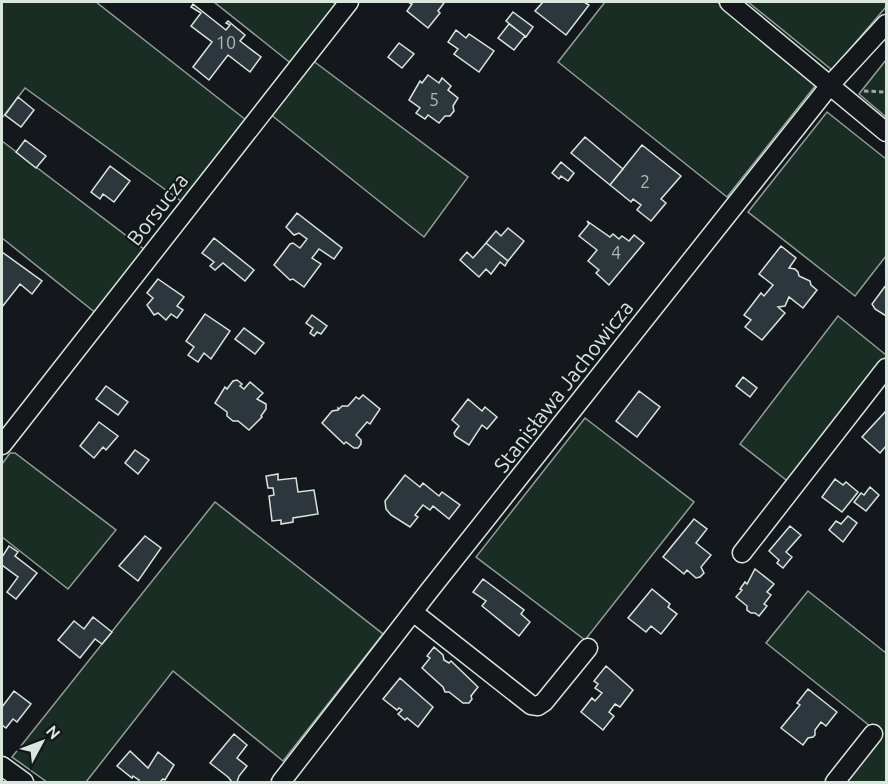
<svg xmlns="http://www.w3.org/2000/svg" width="888" height="784" font-family="Ubuntu,sans-serif">
  <style>
    .green { fill: #1a2d24; stroke: #939e99; stroke-width: 1.5 }
    .building { fill: #2c363c; stroke: #d8e6dc; stroke-width: 1.5 }
    .lines { fill: none; stroke-linecap: round; stroke-linejoin: round }
    .minor-casing { stroke: #d8e6dc; stroke-width: 21 }
    .path { stroke: #9da8a2; stroke-width: 3; stroke-dasharray: 4.5 3; stroke-linecap: butt }
    .minor { stroke: #14181c; stroke-width: 18 }
    .labels { text-anchor: middle; dominant-baseline: central; stroke-width: 4.5; stroke-linejoin: round; paint-order: stroke }
    .number-label { font-size: 18px; fill: #adbab4 }
    .street-label { font-size: 21px; fill: #d8e6dc; stroke: #14181c }
  </style>
  <rect width="100%" height="100%" fill="#14181c"/>
  <path class="green" d="M2,2H96L246,120L181,201L25,88L2,118Z
    M214,2H333L336,5L293,65Z
    M605,2H717L819,81L727,197L558,62Z
    M748,2H886V7L832,70Z
    M312,60L468,177L424,237L270,114Z
    M886,60V117L859,94Z
    M827,112L886,159V256L855,296L748,212Z
    M2,141L145,250L97,314L2,238Z
    M838,316L886,355V360L790,483L740,444Z
    M585,418L694,502L585,640L476,557Z
    M10,453H15L116,530L68,589L2,537V464Z
    M215,502L383,634L283,761L173,671L86,782H47L12,757Z
    M808,591L886,653V782H842L880,734L766,643Z"/>
  <path class="building" d="M408,2H442L444,3L438,11L440,13L428,28L407,11L412,4Z
    M543,2H584L589,5L566,35L535,11Z
    M193,4L226,30L230,25L226,23L228,21L245,35L240,41L261,57L250,72L228,55L209,80L193,67L212,42L191,26L201,13L191,7Z
    M513,12L533,27L526,37L506,21Z
    M509,24L525,36L514,50L498,38Z
    M456,30L466,38L469,34L494,51L479,72L454,54L458,49L448,42Z
    M399,43L414,54L402,68L388,57Z
    M428,75L439,83L442,78L451,86L448,90L458,98L453,106L454,111L450,116H445L439,123L428,115L425,119L416,113L420,108L409,100L420,81L422,83Z
    M18,97L34,110L21,127L5,115Z
    M585,137L623,169L610,185L571,153Z
    M25,140L46,156L36,168L16,152Z
    M642,145L681,176L661,199L666,203L651,221L637,210L641,205L633,199L631,202L610,185Z
    M561,162L574,173L568,181L561,176L559,179L552,173Z
    M110,166L130,181L114,202L103,194L100,199L91,192Z
    M297,213L342,248L334,259L319,249L312,258L321,264L304,287L293,279L290,280L274,265L290,244L293,243L300,248L307,239L299,233L294,235L286,227Z
    M587,221L610,237L613,234L619,239L622,236L629,241L634,235L644,243L609,285L596,273L599,270L588,261L597,250L579,236L589,224Z
    M508,228L524,241L508,261L486,243L496,231L501,236Z
    M214,238L254,270L245,281L223,263L215,270L210,266L214,262L202,253Z
    M486,243L508,261L505,266L500,262L491,274L486,269L479,277L460,260L467,252L473,258Z
    M781,246L796,258L789,268L795,269L798,272L799,276L810,281L811,285L817,290L803,308L789,297L785,306L778,307L785,313L762,340L745,327L751,320L744,315L761,293L764,296L773,285L759,274Z
    M2,252L42,281L32,294L20,284L2,307Z
    M158,279L184,297L177,306L183,310L177,318L171,314L166,320L158,313L154,315L147,305L153,298L147,293Z
    M886,285V316L875,309L872,304Z
    M205,314L230,331L211,359L204,353L198,362L188,355L194,347L186,341Z
    M312,315L327,326L321,334L317,332L314,336L310,333L313,328L306,323Z
    M244,328L264,343L255,354L235,339Z
    M743,377L757,388L750,397L736,386Z
    M237,380L242,384L240,386L244,389L250,382L263,393L257,399L266,404V409L261,416L262,417L249,430L238,421H233L227,416V412L215,403L225,387L227,389L233,381Z
    M106,386L128,402L118,415L96,399Z
    M639,391L660,407L637,437L616,421Z
    M363,395L380,409L370,424L367,422L356,435L361,440V444L358,448H354L346,442L344,444L322,423L332,411L338,410V408L339,409L342,406H348L356,397L359,399Z
    M468,399L482,411L485,407L497,417L487,429L482,425L469,445L455,436L454,433L459,426L452,420Z
    M886,411V446L880,453L862,437Z
    M99,422L118,436L106,450L103,447L94,458L80,446Z
    M135,450L149,460L138,474L125,463Z
    M278,474V480L296,478L298,492L314,490L318,514L293,518V522L281,524V520L272,521L269,496L274,495L273,488H268L266,476Z
    M405,475L420,487L423,483L439,496L442,492L460,505L449,519L433,506L430,510L423,505L415,515L418,517L410,527L391,515L386,509L385,501Z
    M835,479L843,485L846,482L858,492L842,512L822,497Z
    M870,487L879,495L866,511L854,502L861,493L864,495Z
    M848,516L857,523L843,542L829,530L836,521L841,524Z
    M694,519L707,529L696,543L711,555L701,567L704,573L700,577L696,578L687,570L684,574L663,557Z
    M790,526L801,535L786,552L792,557L783,568L777,563L779,560L769,551Z
    M145,536L161,548L138,581L119,566Z
    M9,546L18,552L15,556L37,573L16,599L7,592L18,577L2,565V557Z
    M755,569L774,584L767,592L771,595L764,604L767,606L759,616L755,613H751L747,610V606L736,597L742,590L740,589L745,582L747,584Z
    M483,579L524,610L521,614L530,622L519,636L482,606L486,601L473,592Z
    M652,589L670,604L668,607L677,614L661,634L651,626L646,632L628,618Z
    M93,617L112,632L102,644L95,639L80,658L58,640L74,621L84,629Z
    M434,647L443,655L444,660L449,663L451,661L478,687L471,696L472,699L469,703H463L449,692H445L443,687L422,668L430,658L427,656Z
    M606,666L633,690L620,707L615,704L609,712L614,716L603,730L581,712L592,698L595,701L602,693L595,688L598,684L594,681Z
    M400,678L433,707L418,727L407,718L405,720L398,714L402,710L399,708L397,710L383,699Z
    M808,689L837,712L826,726L821,722L815,730V735L813,737L808,738L803,745L781,728L800,705L797,703Z
    M14,691L31,704L17,722L13,719L6,728L2,725V707Z
    M234,734L247,745L237,758L247,766L239,776L237,782H232L228,777L210,763Z
    M130,751L148,768L158,752L174,765L165,780L163,779L160,782H138L139,780L133,776L132,778L117,766Z"/>
  <g class="lines">
    <defs>
      <path id="minor" d="M729,2L886,132
        M2,445L349,2
        M742,553L886,368
        M413,612L531,705L538,706L544,702L588,648
        M2,766L24,782
        M281,782L429,591L831,84L886,24
        M835,782L873,734"/>
    </defs>
    <use href="#minor" class="minor-casing"/>
    <path class="path" d="M864,91L886,92"/>
    <use href="#minor" class="minor"/>
  </g>
  <g class="labels">
    <g class="number-label">
      <text x="226" y="42">10</text>
      <text x="434" y="99">5</text>
      <text x="645" y="181">2</text>
      <text x="616" y="252">4</text>
    </g>
    <g class="street-label">
      <text transform="translate(157 209) rotate(-52)">Borsucza</text>
      <text transform="translate(563 386) rotate(-52)">Stanisława Jachowicza</text>
    </g>
  </g>
  <rect width="888" height="784" fill="none" stroke="#d8e6dc" stroke-width="6"/>
  <g transform="translate(42 742) rotate(49)" stroke="#14181c" stroke-width="4.5" paint-order="stroke">
  <path d="M0-4.5L10 22L0 15L-10 22Z" fill="#d8e6dc"/>
  <text y="-9" font-size="16" font-weight="bold" text-anchor="middle" fill="#d8e6dc">N</text>
  </g>
</svg>
